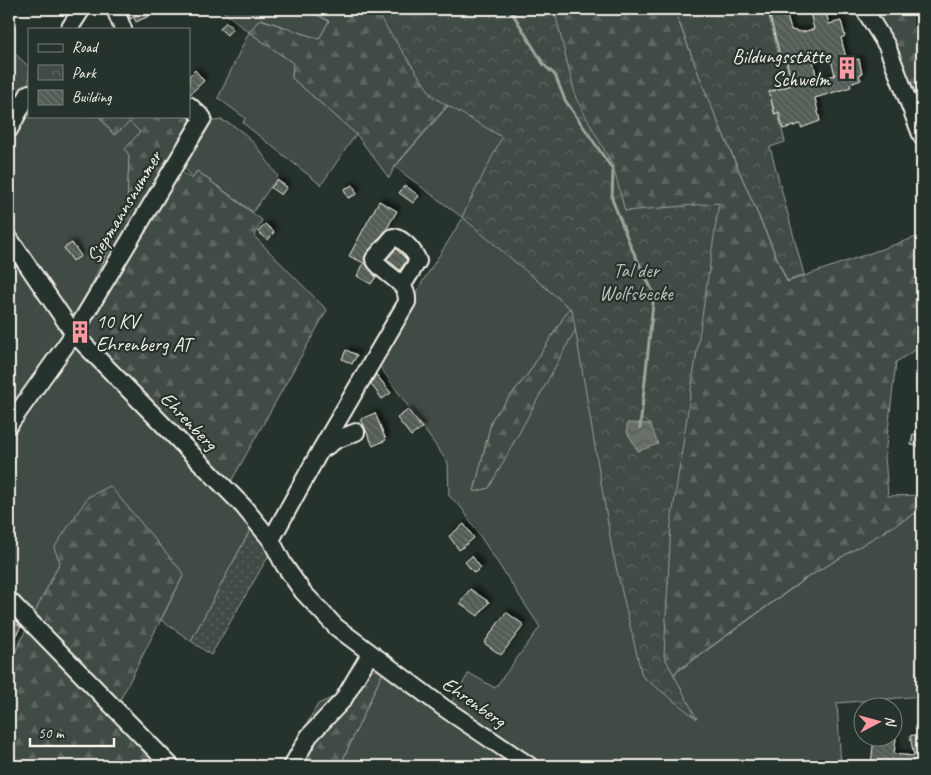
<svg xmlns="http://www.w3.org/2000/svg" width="931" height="775" font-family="Caveat,sans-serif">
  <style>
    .grass { fill: #414b45; stroke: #9a9e96 }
    .forest { fill: url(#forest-firs); stroke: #9a9e96 }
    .park { fill: url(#park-crowns); stroke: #9a9e96 }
    .garden { fill: url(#garden-dots); stroke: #9a9e96 }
    .water { fill: url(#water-waves); stroke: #9fa39b }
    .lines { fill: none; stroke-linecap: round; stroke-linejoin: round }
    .stream { stroke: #9fa39b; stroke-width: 3 }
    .building { fill: url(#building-back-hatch); stroke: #f4f1e8; fill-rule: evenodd; filter: url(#shadow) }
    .minor-casing { stroke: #f4f1e8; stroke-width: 20 }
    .minor { stroke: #26332d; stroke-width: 16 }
    .labels { text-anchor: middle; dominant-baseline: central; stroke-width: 4.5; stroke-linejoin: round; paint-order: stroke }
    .poi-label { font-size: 20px; fill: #f4f1e8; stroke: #26332d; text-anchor: end }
    .street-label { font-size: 20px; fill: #f4f1e8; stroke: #26332d }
    .park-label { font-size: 20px; fill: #bebfb7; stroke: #26332d }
  </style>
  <defs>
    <pattern id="forest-firs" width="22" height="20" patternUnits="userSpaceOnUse" patternTransform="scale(1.25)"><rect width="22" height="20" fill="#414b45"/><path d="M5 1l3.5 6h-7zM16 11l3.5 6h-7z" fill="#5d6560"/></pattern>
    <pattern id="park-crowns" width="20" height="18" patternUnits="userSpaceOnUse" patternTransform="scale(1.25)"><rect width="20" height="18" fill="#414b45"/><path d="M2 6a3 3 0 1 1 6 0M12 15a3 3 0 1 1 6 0" fill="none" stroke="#5d6560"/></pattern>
    <pattern id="garden-dots" width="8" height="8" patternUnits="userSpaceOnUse" patternTransform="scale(1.25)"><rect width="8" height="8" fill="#414b45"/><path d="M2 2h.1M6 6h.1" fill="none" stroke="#5d6560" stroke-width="1.8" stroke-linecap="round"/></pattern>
    <pattern id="water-waves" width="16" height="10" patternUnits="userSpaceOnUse" patternTransform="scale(1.25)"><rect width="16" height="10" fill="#676f68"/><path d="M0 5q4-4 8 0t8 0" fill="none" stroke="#565a55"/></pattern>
    <pattern id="building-back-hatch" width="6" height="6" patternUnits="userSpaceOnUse" patternTransform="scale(1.25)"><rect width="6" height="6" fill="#525c55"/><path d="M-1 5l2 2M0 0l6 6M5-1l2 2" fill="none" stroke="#6c746d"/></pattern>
    <filter id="shadow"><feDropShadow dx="3.5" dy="-3.5" stdDeviation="2.5" flood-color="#0009"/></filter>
  </defs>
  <rect width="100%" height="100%" fill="#26332d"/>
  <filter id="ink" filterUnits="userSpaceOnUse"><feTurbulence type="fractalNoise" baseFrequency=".02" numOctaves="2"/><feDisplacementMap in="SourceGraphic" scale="10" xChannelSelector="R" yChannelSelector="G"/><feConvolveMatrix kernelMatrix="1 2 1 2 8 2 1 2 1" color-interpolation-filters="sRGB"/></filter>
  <g filter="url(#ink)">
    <path class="grass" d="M220,9H305L329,21L319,39L261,19L249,32L293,63L292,78L356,134L321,185L243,123L245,118L218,98L249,32Z
      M505,40L581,290L528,374L492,419L474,492L601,283L663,682L808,577L922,509V696L837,703L841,766H340L388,661L450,704L469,673L495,688L540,627L461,507L449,496L448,463L374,358L463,218L395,167Z
      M9,48L29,67V97L9,135Z
      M29,101V116H99L114,135L130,122L140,132L129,155L127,208L73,325L9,236V140Z
      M221,120C249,130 261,153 278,176L253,212L197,171L193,177L179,163L208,122Z
      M9,243L74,335L254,523L191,641L161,620L184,574L60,562L32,620L9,595Z"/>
    <path class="forest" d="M305,9H674L709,101L787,282L922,235V352L915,350L896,362L885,455L888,496L922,495V509L803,580L662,682L601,283L489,488L474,492L492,419L528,374L581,290L504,40L395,166L389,178L356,134L292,78L293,63L249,32L260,19L319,39L329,21Z
      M869,9H922V124Z
      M189,110L199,119L171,165L192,179L197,171L262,220L254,236L327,310L228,487L83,341L95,315L90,310L91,290L127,208L129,155L125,149L140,132L130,122L114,135L99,116H189Z
      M110,486L184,574L118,704L176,766H9V664L60,562L54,548L88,497Z
      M366,653L388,661L340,766H283L318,704L340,694Z"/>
    <path class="park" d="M374,9H554L576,98L613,166L625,211L719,203L671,524L664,656L697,719L642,676L613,554L572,310L462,217L502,137L433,97Z
      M674,9H767L780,60L785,59L791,84L769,91L774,114H778L785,142L770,147L804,275L787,281L709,101Z"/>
    <path class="garden" d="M254,523L272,550L211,655L191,641Z"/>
    <path class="water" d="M627,423L650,424L658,444L638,451L627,432Z"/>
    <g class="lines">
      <path class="stream" d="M510,9L544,65L555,75L565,100L613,170L612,199L631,247L654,294L640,428"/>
    </g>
    <path class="building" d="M126,9H154L147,12L149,16L136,22L134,17L130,19Z
      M768,9H785L791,30L802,32L814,29L809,9H825L829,24L841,21L845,36L841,38L847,62L859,59L862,74L859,75L861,80L850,84L851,87L815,98L820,121L801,128V124L783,129L779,112L775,114L769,92L792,85L786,58L781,59ZM830,56L835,75L817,80L813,61Z
      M226,22L233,28L227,35L220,29Z
      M195,70L204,81L189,95V76Z
      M277,180L287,187L281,195L271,188Z
      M353,185L357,194L348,198L344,189Z
      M405,185L419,196L413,203L399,193Z
      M379,201L397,211L386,230L365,256L366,264L376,277L371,284L357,276L364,263L349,256Z
      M265,224L274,232L268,240L258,232Z
      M72,243L81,256L73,261L64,248Z
      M396,249L407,260L400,270L387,259Z
      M346,350L357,355L352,364L342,359Z
      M376,374L391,393L382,399L371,384Z
      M408,410L422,428L411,436L397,418Z
      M375,413L386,440L373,446L361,419Z
      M913,434L922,435V447L911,445Z
      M464,524L474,538L459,550L449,536Z
      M472,556L481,568L474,573L465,562Z
      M470,589L489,602L478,616L460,603Z
      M506,612L524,625L501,655L484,643Z
      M9,619L21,627L9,646Z
      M922,733L918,766L871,764L874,738H896L894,754L914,756L910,736Z"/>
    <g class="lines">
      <defs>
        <path id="minor" d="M115,9L123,29
          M864,9L887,46L922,137
          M69,29L82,9
          M9,130L29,93
          M9,238L74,334L243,506L271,540L284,565L303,592L336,627L444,708L530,766
          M9,425L73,335L203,118L189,105
          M323,449L336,440L356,432
          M271,540L320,451L407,302C409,281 382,275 374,259L393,237C403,238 415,252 418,261L402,286
          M9,600L171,766
          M292,766L309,736L343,700L370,654"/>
      </defs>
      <use href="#minor" class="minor-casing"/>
      <use href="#minor" class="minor"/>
    </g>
  </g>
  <defs>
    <symbol id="building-bare" viewBox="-9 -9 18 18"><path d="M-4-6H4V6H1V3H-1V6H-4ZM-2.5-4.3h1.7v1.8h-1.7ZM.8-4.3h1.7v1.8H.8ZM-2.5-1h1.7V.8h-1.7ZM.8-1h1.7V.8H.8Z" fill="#ff9aa2" stroke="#26332d" stroke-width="2.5" paint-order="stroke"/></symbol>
  </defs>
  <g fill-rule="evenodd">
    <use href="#building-bare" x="831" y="52" width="32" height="32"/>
    <use href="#building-bare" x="64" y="316" width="32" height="32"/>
  </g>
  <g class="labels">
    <g class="poi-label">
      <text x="830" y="56">Bildungsstätte<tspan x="830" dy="23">Schwelm</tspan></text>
      <text x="96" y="321" text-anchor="start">10 KV<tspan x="96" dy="23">Ehrenberg AT</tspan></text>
    </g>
    <g class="street-label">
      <text transform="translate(124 207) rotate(-59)">Siepmannsnummer</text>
      <text transform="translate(189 421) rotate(46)">Ehrenberg</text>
      <text transform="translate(474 702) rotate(35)">Ehrenberg</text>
    </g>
    <g class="park-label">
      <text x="636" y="270">Tal der<tspan x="636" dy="23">Wolfsbecke</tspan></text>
    </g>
  </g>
  <rect width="931" height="775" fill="none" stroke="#26332d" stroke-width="30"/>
  <rect x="15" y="15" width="901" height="745" fill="none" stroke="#f4f1e8" stroke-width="2" filter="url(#ink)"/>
  <rect x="28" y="28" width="162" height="90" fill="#26332d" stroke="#787f78"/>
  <rect x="38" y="44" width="25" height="8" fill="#26332d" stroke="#787f78"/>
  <text x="72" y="52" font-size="15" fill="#f4f1e8">Road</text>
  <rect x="38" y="65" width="25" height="15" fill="url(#park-crowns)" stroke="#787f78"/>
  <text x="72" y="78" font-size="15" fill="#f4f1e8">Park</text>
  <rect x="38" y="90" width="25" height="15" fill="url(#building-back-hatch)" stroke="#787f78"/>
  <text x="72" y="102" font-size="15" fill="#f4f1e8">Building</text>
  <g transform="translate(878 722) rotate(84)"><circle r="24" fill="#26332d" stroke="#787f78"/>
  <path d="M0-4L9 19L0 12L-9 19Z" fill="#ff9aa2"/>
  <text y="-8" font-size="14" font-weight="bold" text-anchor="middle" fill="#f4f1e8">N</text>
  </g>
  <path d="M30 738v8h84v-8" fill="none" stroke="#f4f1e8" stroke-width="2.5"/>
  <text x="38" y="738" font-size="15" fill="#f4f1e8" stroke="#26332d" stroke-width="4" paint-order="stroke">50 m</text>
</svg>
